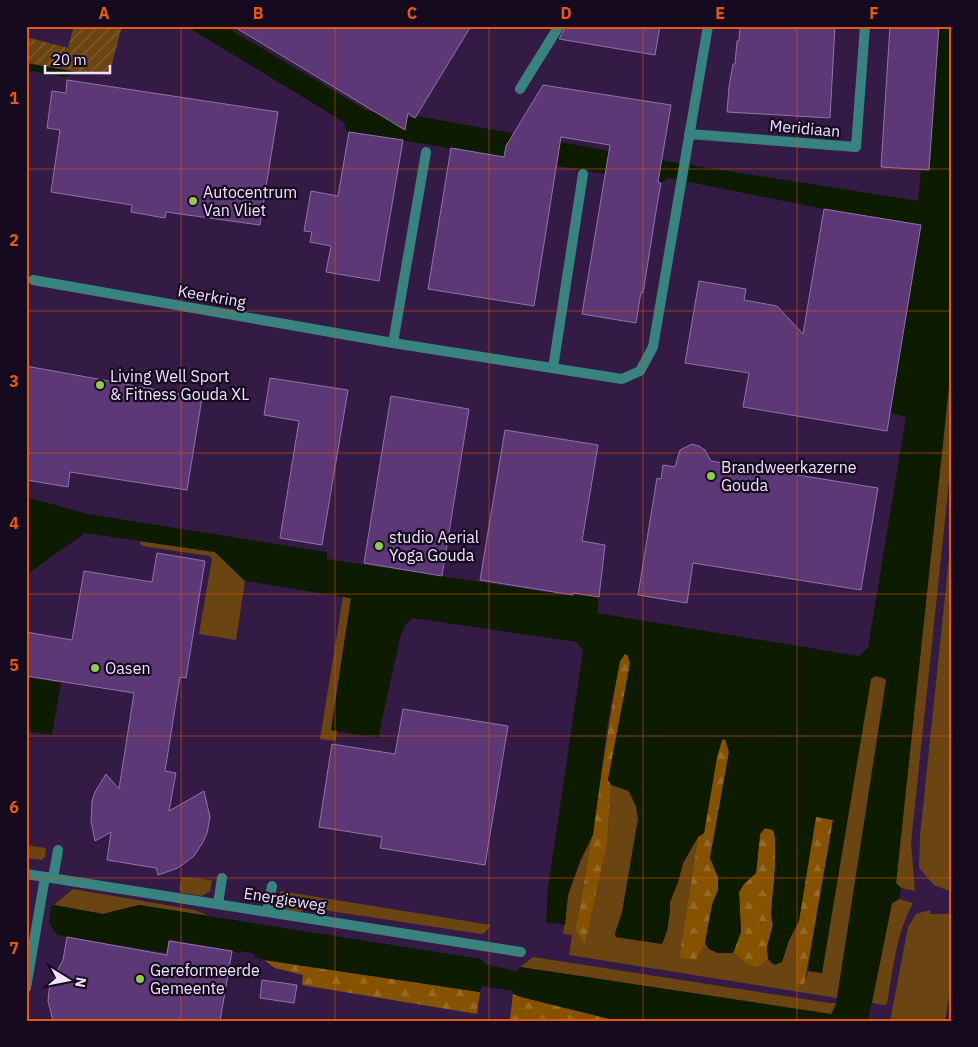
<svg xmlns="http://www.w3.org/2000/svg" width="978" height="1047" font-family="'IBM Plex Sans',sans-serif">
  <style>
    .grass { fill: #6a4411 }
    .forest { fill: url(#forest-firs) }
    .garden { fill: url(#garden-furrows) }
    .water { fill: #0d1c00 }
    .building { fill: #5c3876; stroke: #9074a6 }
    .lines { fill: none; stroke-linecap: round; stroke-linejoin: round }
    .service { stroke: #38837f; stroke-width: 10 }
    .minor { stroke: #38837f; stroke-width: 10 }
    .grid { fill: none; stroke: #e8590c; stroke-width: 1; stroke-opacity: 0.55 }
    .poi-dot { fill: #91cd40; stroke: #160b1e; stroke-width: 2 }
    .labels { text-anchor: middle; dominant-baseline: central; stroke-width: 4.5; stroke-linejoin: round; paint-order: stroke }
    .street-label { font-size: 16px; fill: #f1e2fe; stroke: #160b1e }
    .poi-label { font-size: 16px; fill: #f1e2fe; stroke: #160b1e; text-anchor: start }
    .neatline { fill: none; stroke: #e8590c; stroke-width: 2 }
    .grid-label { font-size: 16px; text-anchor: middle; font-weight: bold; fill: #e8590c }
  </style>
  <defs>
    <pattern id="forest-firs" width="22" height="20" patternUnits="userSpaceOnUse" patternTransform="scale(1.25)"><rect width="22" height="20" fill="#855300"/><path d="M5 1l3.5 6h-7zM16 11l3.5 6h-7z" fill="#976b26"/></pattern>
    <pattern id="garden-furrows" width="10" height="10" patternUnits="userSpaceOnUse" patternTransform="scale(1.25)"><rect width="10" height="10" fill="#6a4411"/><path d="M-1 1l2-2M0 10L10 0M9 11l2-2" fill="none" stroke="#805f35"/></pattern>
  </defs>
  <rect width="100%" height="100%" fill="#341b45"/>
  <path class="grass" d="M952,358V453L911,843L915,891L901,888L896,883Z
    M952,529V892L934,885L919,868L920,836Z
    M139,541L215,552L245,581L236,640L199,634L212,558L209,556L142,546Z
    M343,597L351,598L331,730L337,731L336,741L320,739Z
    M875,676L887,680L837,998L569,955L572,935L563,934L568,895L581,860L593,835L575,929L585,944L607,844L611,785L628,790L636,806L638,819L622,913L615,933L616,937L662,944L667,931L670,911V902L678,882L683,863L698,837L679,958L696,960L705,943L709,949L718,953H733L746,963L757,968L768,959L774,964L782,961L789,940L799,921L796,934V984L804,986L808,971L822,973L871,679Z
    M26,845L46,848L45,857L42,860L26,858Z
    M182,877L212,880L210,891L202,896L182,893L179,889Z
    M73,889L195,910L209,916L139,905L103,914L54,905Z
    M280,891L491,925L485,933L481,934L304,907L301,912L285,910L278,903Z
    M899,899L913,903C896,934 893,970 887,1004L884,1005L872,1003L892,903Z
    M930,910V914H952V979L945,1021H890L908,927L916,914Z
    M533,957L830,1003H836L831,1014H829L520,967Z"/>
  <path class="forest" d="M625,653L628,656L630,664L608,780L611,785L607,844L585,945L575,929C594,840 603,750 620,661Z
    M725,739L729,752L710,858L718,877V890L712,905L705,943L696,960L679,958L698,837L704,833L717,757L722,740Z
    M816,816L833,820L804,986L796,984V934Z
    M765,828L773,830L775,837V868L771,915L773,925L767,947L768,959L757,968L746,963L733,953L741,932L739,892L744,884L756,873L760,834Z
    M264,960L480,992L477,1014L302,985L303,975L275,968Z
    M513,994L521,997L618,1021L510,1019Z"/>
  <path class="garden" d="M74,26H122L109,75L71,71L26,63V35L30,38L68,48Z"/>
  <path class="water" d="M186,26H224L366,110L377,113L378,112L415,118L417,116L671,162L918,201L921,170H929L939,26H952V358L896,883L901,888L899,899L892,903L868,1021H618L521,997L513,994V991L482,986L480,992L264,960L255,957V954L240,951V953L233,952V951L169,939L166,953L57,935L49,923L51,907L54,905L103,914L139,905L481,959L485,964L516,971L520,967L831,1014L835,1009L837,998L886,680L883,677L875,676L871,679L822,973L808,971L833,820L816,817L799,921L789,940L782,962L774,965L768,959L767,947L773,925L771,915L775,868V837L773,830L765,828L760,834L756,873L744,884L739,892L741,932L733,953H718L709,949L705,943L712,905L718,890V877L710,858L729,752L725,739L722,740L717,757L704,833L698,837L683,863L678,882L670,902V911L667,931L662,944L616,937L615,934L622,913L638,819L636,806L629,791L611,785L608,780L630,664L628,656L625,654L620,661L608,721L593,835L580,860L568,895L565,925L546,922L548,888L583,651L577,642L413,618L406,624L400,638L378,738L331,730L351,598L245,581L215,552L85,533L26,575V497L88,514L327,552V559L573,596V593L599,597L597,613L859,656L868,648L906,417L890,413L921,225L824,209L669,178L661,183L346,131L344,122Z
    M26,63L71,71L70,75L64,77L26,70Z
    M26,677L61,683L52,735L26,731Z"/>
  <path class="building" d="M233,26H471L415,118L408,113L405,130Z
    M566,26H660L655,55L559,39Z
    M740,26H835L830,118L727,112L729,87L733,64H735L737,41H739Z
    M890,26H939L929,170L881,167Z
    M67,80L278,112L260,225L166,212L165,218L131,212L132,205L51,192L60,130L47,128L52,91L66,93Z
    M543,85L671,105L658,182L661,183L657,205L643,293L641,292L636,323L582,314L610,145L561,137L534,306L428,289L451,148L504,157L506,146Z
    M349,132L403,140L379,281L326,272L331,246L310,242L312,232L304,231L311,191L338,196Z
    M824,209L921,225L887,431L743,407L749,373L685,363L699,281L746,289L744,300L777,306L803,334Z
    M26,366L202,398L187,490L70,472L68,487L26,480Z
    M270,378L348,390L322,545L280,538L299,421L264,415Z
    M391,396L469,409L442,576L364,563Z
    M505,430L598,445L582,541L605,545L599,597L573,593V595L480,580Z
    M692,444L699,446L705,450L711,461L878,488L861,590L693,563L687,603L638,595L657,478L661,479L663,465L675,467L680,450Z
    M157,553L205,561L186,678L180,677L165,771L176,773L169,811L204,791L210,817L207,833L203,842L194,856L178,868L158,875L156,868L107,860L111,832L95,841L91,821L92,801L95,792L106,774L119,789L134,693L26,676V632L72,640L84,571L152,582Z
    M403,709L508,726L485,865L380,848L382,837L319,827L332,744L395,754Z
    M67,937L167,955L169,941L232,951L220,1021H53L48,1001L49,990L52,980L63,960Z
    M262,980L297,985L294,1003L260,998Z"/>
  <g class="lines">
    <path class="service" d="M689,134L856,147L865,26
      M393,343L426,152
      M553,368L583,174
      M45,877L521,952
      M53,878L58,850
      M218,904L222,878
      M267,912L272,886"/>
    <path class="minor" d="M520,89L559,26
      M33,280L393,343L622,379L640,371L653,347L708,26
      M26,874L45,877L26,988"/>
  </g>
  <path class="grid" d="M181,26V1021M335,26V1021M489,26V1021M643,26V1021M797,26V1021M26,169H952M26,311H952M26,453H952M26,594H952M26,736H952M26,878H952"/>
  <g class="poi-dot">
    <circle cx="193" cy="201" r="5"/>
    <circle cx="100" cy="385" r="5"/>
    <circle cx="711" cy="476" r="5"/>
    <circle cx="379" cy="546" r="5"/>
    <circle cx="95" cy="668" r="5"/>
    <circle cx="140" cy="979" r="5"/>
  </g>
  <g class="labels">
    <g class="street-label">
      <text transform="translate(805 128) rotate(5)">Meridiaan</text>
      <text transform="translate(212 296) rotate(10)">Keerkring</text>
      <text transform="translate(285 899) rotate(9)">Energieweg</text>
    </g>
    <g class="poi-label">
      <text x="203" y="192">Autocentrum<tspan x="203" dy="18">Van Vliet</tspan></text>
      <text x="110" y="376">Living Well Sport<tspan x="110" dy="18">&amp; Fitness Gouda XL</tspan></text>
      <text x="721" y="467">Brandweerkazerne<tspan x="721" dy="18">Gouda</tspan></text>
      <text x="389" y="537">studio Aerial<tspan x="389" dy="18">Yoga Gouda</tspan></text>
      <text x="105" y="668">Oasen</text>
      <text x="150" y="970">Gereformeerde<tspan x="150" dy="18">Gemeente</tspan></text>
    </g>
  </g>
  <rect width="978" height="1047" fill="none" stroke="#160b1e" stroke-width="55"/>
  <g transform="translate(68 980) rotate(100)" stroke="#160b1e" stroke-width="4" paint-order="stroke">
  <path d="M0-4L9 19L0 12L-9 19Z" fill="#f1e2fe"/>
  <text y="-8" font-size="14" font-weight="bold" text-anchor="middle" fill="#f1e2fe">N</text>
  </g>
  <path d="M45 65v8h65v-8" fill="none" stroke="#f1e2fe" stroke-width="2.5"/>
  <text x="52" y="65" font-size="15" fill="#f1e2fe" stroke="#160b1e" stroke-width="4" paint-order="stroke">20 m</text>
  <rect x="28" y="28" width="922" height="992" class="neatline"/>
  <g class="grid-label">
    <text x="104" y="19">A</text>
    <text x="258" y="19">B</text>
    <text x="412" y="19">C</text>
    <text x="566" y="19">D</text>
    <text x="720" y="19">E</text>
    <text x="874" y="19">F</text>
    <text x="14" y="104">1</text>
    <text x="14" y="246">2</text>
    <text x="14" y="387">3</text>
    <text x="14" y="529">4</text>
    <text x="14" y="671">5</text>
    <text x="14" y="813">6</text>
    <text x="14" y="954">7</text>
  </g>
</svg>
